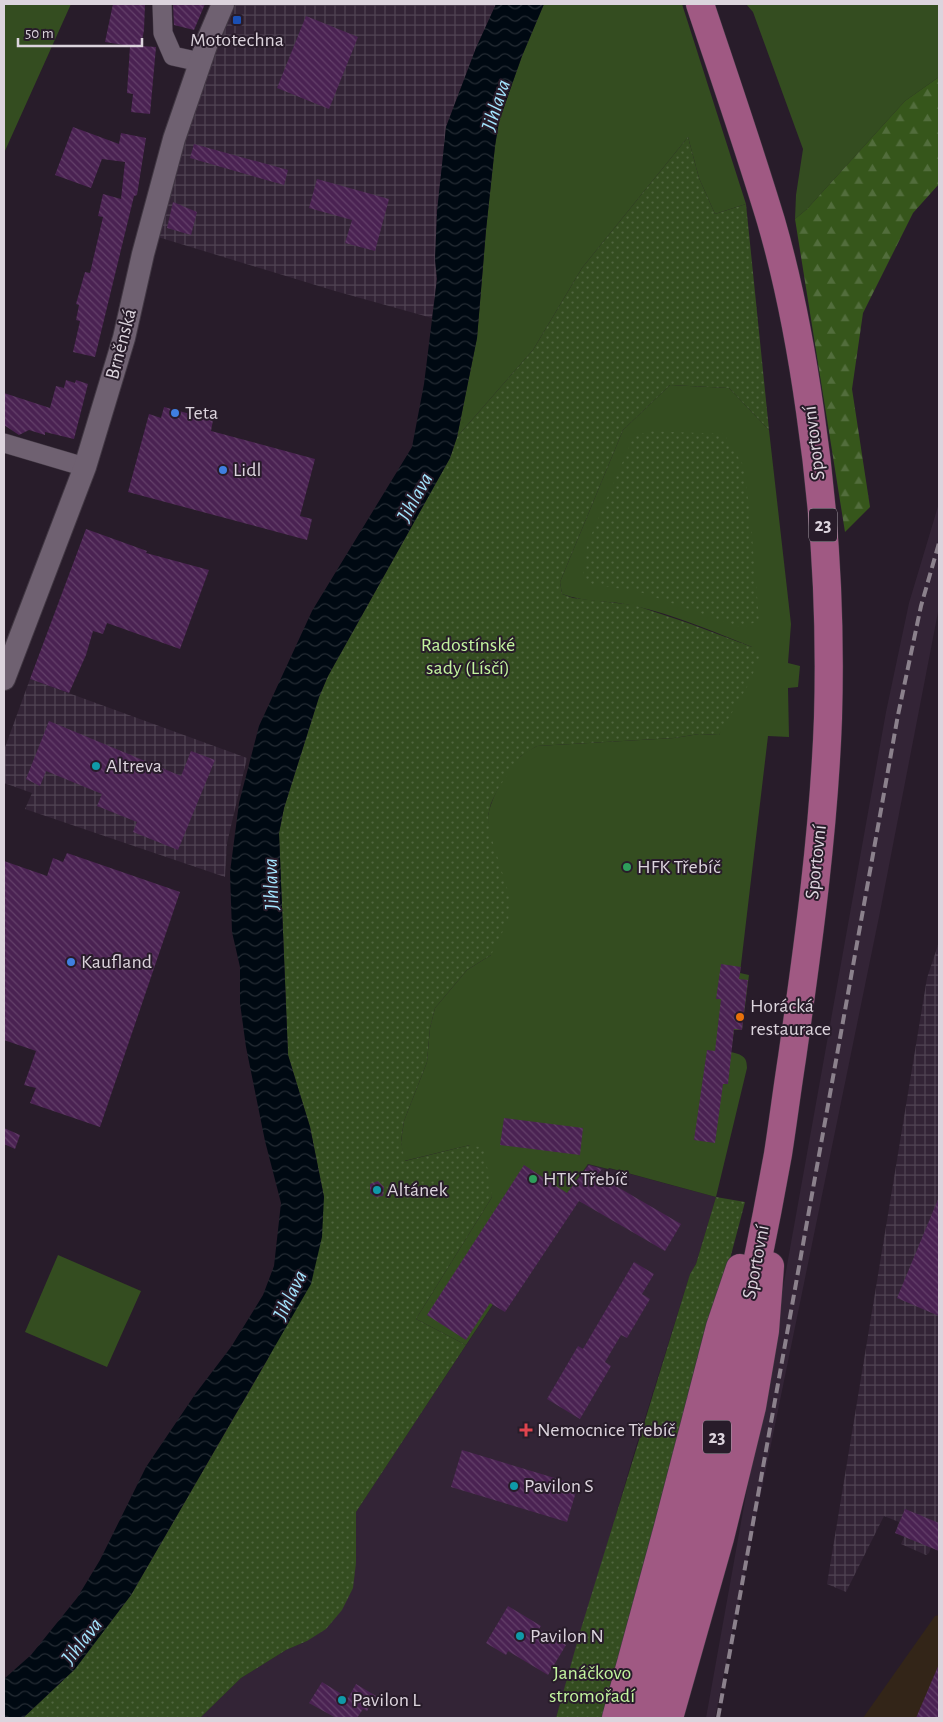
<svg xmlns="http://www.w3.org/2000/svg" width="943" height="1722" font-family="'Alegreya Sans',sans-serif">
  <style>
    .commercial { fill: #332518 }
    .industrial { fill: url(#industrial-grid) }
    .built { fill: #332436 }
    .grass { fill: #344d20 }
    .forest { fill: url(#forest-firs) }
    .park { fill: url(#park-dots) }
    .water { fill: url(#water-waves) }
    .building { fill: url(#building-back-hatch) }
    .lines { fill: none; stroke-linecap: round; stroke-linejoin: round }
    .minor-casing { stroke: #413743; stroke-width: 20 }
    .tertiary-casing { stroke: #413743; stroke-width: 24 }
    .primary-casing { stroke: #413743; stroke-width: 29 }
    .minor { stroke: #6f6171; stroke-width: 19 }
    .tertiary { stroke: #6f6171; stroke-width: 22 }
    .primary { stroke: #a05983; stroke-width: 28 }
    .rail { stroke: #8b818c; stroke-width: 4; stroke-dasharray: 10 5; stroke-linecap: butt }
    .transit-dot { fill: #1a4fb4; stroke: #281c2a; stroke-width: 2 }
    .shop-dot { fill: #3f7fe0; stroke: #281c2a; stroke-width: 2 }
    .culture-dot { fill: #0f9aa8; stroke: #281c2a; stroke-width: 2 }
    .leisure-dot { fill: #2e9e5b; stroke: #281c2a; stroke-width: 2 }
    .food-dot { fill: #e8710a; stroke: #281c2a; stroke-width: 2 }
    .health-dot { fill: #e0444e; stroke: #281c2a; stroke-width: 2 }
    .labels { text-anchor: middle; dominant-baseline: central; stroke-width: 4; stroke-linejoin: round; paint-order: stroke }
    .shield { fill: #281c2a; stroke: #a69da7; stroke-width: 1 }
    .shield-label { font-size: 19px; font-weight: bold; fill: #dcd4dd }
    .poi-label { font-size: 20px; fill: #dcd4dd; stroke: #281c2a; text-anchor: start }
    .street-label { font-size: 20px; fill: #dcd4dd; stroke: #281c2a }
    .park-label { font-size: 20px; fill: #c3f59f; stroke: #281c2a }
    .water-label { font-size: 21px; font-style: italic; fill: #a3e4fe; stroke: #281c2a }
  </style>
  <defs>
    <pattern id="industrial-grid" width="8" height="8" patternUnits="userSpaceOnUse" patternTransform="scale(1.25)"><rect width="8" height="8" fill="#332436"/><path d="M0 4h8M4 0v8" fill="none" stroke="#504353"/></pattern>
    <pattern id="forest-firs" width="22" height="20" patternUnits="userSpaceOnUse" patternTransform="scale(1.25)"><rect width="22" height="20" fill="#36561b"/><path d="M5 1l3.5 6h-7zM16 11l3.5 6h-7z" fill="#526d3c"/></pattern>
    <pattern id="park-dots" width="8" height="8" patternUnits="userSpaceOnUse" patternTransform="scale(1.25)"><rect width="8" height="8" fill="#344d20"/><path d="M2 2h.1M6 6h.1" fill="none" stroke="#516640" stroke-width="1.8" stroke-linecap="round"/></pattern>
    <pattern id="water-waves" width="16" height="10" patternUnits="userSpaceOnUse" patternTransform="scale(1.25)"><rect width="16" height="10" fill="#000912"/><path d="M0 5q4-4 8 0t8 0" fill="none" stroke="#252c34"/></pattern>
    <pattern id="building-back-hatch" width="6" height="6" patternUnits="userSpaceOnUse" patternTransform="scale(1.25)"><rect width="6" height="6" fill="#4a2252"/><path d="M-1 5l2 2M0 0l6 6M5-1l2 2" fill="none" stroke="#64416a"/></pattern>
  </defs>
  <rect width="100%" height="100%" fill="#281c2a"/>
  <path class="commercial" d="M939,1615V1718H863L935,1616Z"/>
  <path class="industrial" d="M223,4H496L476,48L446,127L435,259L437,279L432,318L335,291L148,234Z
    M30,679L247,758L227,843L225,877L25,809L32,793L4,783V750Z
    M939,942V1551L931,1547L929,1553L926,1555L901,1544L905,1535L899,1532L897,1528L899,1522L884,1516L846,1592L827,1584L927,978Z"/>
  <path class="built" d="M939,503V607L880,912L715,1718H706L886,712L909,603Z
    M588,1164L607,1169L608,1168L716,1197L696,1264L690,1274L635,1450L556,1718H200L241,1678L286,1650L307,1641L356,1563V1512L558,1206Z"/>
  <path class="grass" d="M4,4H71L4,153Z
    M544,4H682L746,204L715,214L699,178L688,137L582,268L533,350L457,437L477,338L486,230L495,146L499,121L522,56Z
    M746,4H939V77L905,101L807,209L795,219L796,195L803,149L753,12Z
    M670,385L729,388L769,430L791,624L788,663L800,666L798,687L788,688L789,737L768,736L740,973L749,975L742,1030H734L731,1052C742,1055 747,1056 747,1068L716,1197L609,1168L608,1169L588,1164L558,1206L466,1345L416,1319L492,1197L470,1145L404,1161L401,1142L404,1121L427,1062L430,1028L435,1008L467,970L491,955L488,816C492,795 506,772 520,757C525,752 532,749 537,746L674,738L699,734L719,735L752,647C714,632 675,615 635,606C611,600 585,603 562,594L560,582L623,430Z
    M58,1255L141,1291L107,1367L25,1332Z"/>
  <path class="forest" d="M939,77V184L913,213L863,313L852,389L870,507L845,532L795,219L807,209L905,101Z"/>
  <path class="park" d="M688,137L699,178L715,214L746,204L769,430L729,388L670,385L623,430L560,582L562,594L573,598L634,605L688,623L752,647L761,655L748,685L719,735L699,734L674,738L537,746L521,756L499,787L491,803L488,816L490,833L511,901L508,921L491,955L467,970L435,1008L430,1028L427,1062L404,1121L401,1141L405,1161L470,1145L484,1148L492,1197L416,1319L466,1345L356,1512V1563L353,1588L342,1610L326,1629L307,1641L286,1650L241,1678L200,1718H23L75,1669L131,1595L269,1357L324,1197L310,1127L288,1055L279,833L284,808L319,697L328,676L450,458L457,437L533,350L582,268Z
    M648,431L724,434L743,465L750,512L759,620L743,628L637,591L594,585L583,578L587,545L633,438Z
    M716,1197L745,1202L609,1718H556L580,1632L690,1274L696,1264Z"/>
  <path class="water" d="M496,4H544L522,56L499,121L495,146L486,230L477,338L457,437L450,458L328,676L319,697L284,808L279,833L288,1055L310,1127L324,1197L322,1237L311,1284L131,1595L75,1669L23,1718H4V1679L31,1655L77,1598L100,1560L146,1467L196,1393L231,1347L263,1295L274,1266L281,1203L265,1141L246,1047L240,1003V967L232,932L230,872L239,803L259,726L312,611L412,447L424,384L437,279L435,259L437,211L446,127L476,48Z"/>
  <path class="building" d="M113,4H145L144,30L141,46L156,47L150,114L131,112L133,94L127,93L130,46L105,42Z
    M173,4H205L194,30L174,25Z
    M306,16L358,37L329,109L277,88Z
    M73,127L119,144L121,133L146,138L137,195L134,196L95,357L73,352L80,321L76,320L79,305L76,304L85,272L90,273L103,217L98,216L103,194L121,199L125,162L102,159L91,188L55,175Z
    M194,144L288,170L284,185L190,158Z
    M317,179L389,199L375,251L345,243L352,220L309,208Z
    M173,202L197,212L191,235L167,228Z
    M66,380L75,383L76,380L88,384L74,439L45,432V435L29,430L19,435L4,425V393L50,408L56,386L64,388Z
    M164,407L213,420L211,431L315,459L300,516L312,519L307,540L128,492L149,414L161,418Z
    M86,529L147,551L146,553L209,570L180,649L107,623L103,634L93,631L86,655L69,693L30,679Z
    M49,721L181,776L191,751L215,760L178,850L133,832L137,822L97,806L102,794L46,771L40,786L26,779Z
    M67,853L180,892L100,1127L30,1103L36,1088L24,1085L36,1051L4,1040V861L47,876L53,858L63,862Z
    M721,964L741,967L739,979L748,980L742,1030L734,1029L728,1084H723L715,1143L694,1140L707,1050L715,1051L721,999H716Z
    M504,1118L583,1128L580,1155L500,1145Z
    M4,1128L20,1135L15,1149L4,1144Z
    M524,1165L567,1193L589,1165L602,1169L597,1175L681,1224L665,1251L579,1201L505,1312L490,1303L466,1340L427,1315Z
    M378,1181L384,1187L383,1196L376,1197L370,1193V1184Z
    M939,1197V1316L897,1298Z
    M634,1262L654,1274L642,1294L650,1299L627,1338L621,1335L605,1362L611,1366L580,1419L547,1399L578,1346L583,1349Z
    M462,1450L578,1485L567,1522L451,1487Z
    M905,1509L939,1523V1551L895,1533Z
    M508,1606L541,1626L539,1629L566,1645L548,1675L508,1651L506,1655L486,1643Z
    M939,1664V1718H916Z
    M322,1682L348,1698L356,1684L376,1696L367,1711L363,1709L357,1718H336L309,1703Z"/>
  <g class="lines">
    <defs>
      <path id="minor" d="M162,4L163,33L173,56L200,62
        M4,443L85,467"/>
      <path id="tertiary" d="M4,679L85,467L124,338L143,254L174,139L209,37L223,4"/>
      <path id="primary" d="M616,1718L668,1527L720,1327L740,1268
        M642,1718C697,1533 744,1344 778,1154C783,1122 787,1090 792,1058C808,947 824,830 828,718C831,615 825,512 810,411C801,347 789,283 771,221C749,148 724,76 700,4
        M669,1718L720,1538L752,1407L765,1331L770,1266"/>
    </defs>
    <use href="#minor" class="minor-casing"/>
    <use href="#tertiary" class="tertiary-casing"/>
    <use href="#primary" class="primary-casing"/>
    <use href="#minor" class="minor"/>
    <use href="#tertiary" class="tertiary"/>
    <use href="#primary" class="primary"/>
    <path class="rail" d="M718,1718L898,715L921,606L939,543"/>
  </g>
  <rect class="transit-dot" x="232" y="15" width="10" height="10" rx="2.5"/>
  <g class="shop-dot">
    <circle cx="175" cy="413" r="5"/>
    <circle cx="223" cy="470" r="5"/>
    <circle cx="71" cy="962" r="5"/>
  </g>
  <g class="culture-dot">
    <circle cx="96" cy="766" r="5"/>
    <circle cx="377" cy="1190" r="5"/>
    <circle cx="514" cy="1486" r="5"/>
    <circle cx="520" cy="1636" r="5"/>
    <circle cx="342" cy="1700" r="5"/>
  </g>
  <g class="leisure-dot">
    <circle cx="627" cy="867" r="5"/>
    <circle cx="533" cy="1179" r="5"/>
  </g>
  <circle class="food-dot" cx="740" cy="1017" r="5"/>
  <path class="health-dot" d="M523.5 1422.5h5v5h5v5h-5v5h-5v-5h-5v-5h5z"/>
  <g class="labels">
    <g class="shield">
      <rect x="809" y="508.5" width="28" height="33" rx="4"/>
      <rect x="703" y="1420.5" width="28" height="33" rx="4"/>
    </g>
    <g class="shield-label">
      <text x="823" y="525">23</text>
      <text x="717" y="1437">23</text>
    </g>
    <g class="poi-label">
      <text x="237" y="40" text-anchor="middle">Mototechna</text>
      <text x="185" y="413">Teta</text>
      <text x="233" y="470">Lidl</text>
      <text x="106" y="766">Altreva</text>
      <text x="637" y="867">HFK Třebíč</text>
      <text x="81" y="962">Kaufland</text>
      <text x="750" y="1006">Horácká<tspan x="750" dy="23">restaurace</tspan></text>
      <text x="543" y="1179">HTK Třebíč</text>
      <text x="387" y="1190">Altánek</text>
      <text x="537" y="1430">Nemocnice Třebíč</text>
      <text x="524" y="1486">Pavilon S</text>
      <text x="530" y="1636">Pavilon N</text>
      <text x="352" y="1700">Pavilon L</text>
    </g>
    <g class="street-label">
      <text transform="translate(121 344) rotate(-75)">Brněnská</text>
      <text transform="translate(814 443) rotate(-97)">Sportovní</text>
      <text transform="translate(816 862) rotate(-84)">Sportovní</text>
      <text transform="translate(756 1262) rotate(-79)">Sportovní</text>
    </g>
    <g class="park-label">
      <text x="468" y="645">Radostínské<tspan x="468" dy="23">sady (Lísčí)</tspan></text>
      <text x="592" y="1673">Janáčkovo<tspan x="592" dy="23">stromořadí</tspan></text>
    </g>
    <g class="water-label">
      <text transform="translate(496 105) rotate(-72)">Jihlava</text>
      <text transform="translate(415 497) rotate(-61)">Jihlava</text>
      <text transform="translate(271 884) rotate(-92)">Jihlava</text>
      <text transform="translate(290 1295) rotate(-64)">Jihlava</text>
      <text transform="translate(82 1641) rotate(-52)">Jihlava</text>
    </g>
  </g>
  <rect width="943" height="1722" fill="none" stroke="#dcd4dd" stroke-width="10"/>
  <path d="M18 38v8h124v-8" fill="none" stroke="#dcd4dd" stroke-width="2.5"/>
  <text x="25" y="38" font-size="15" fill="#dcd4dd" stroke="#281c2a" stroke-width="4" paint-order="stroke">50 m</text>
</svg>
